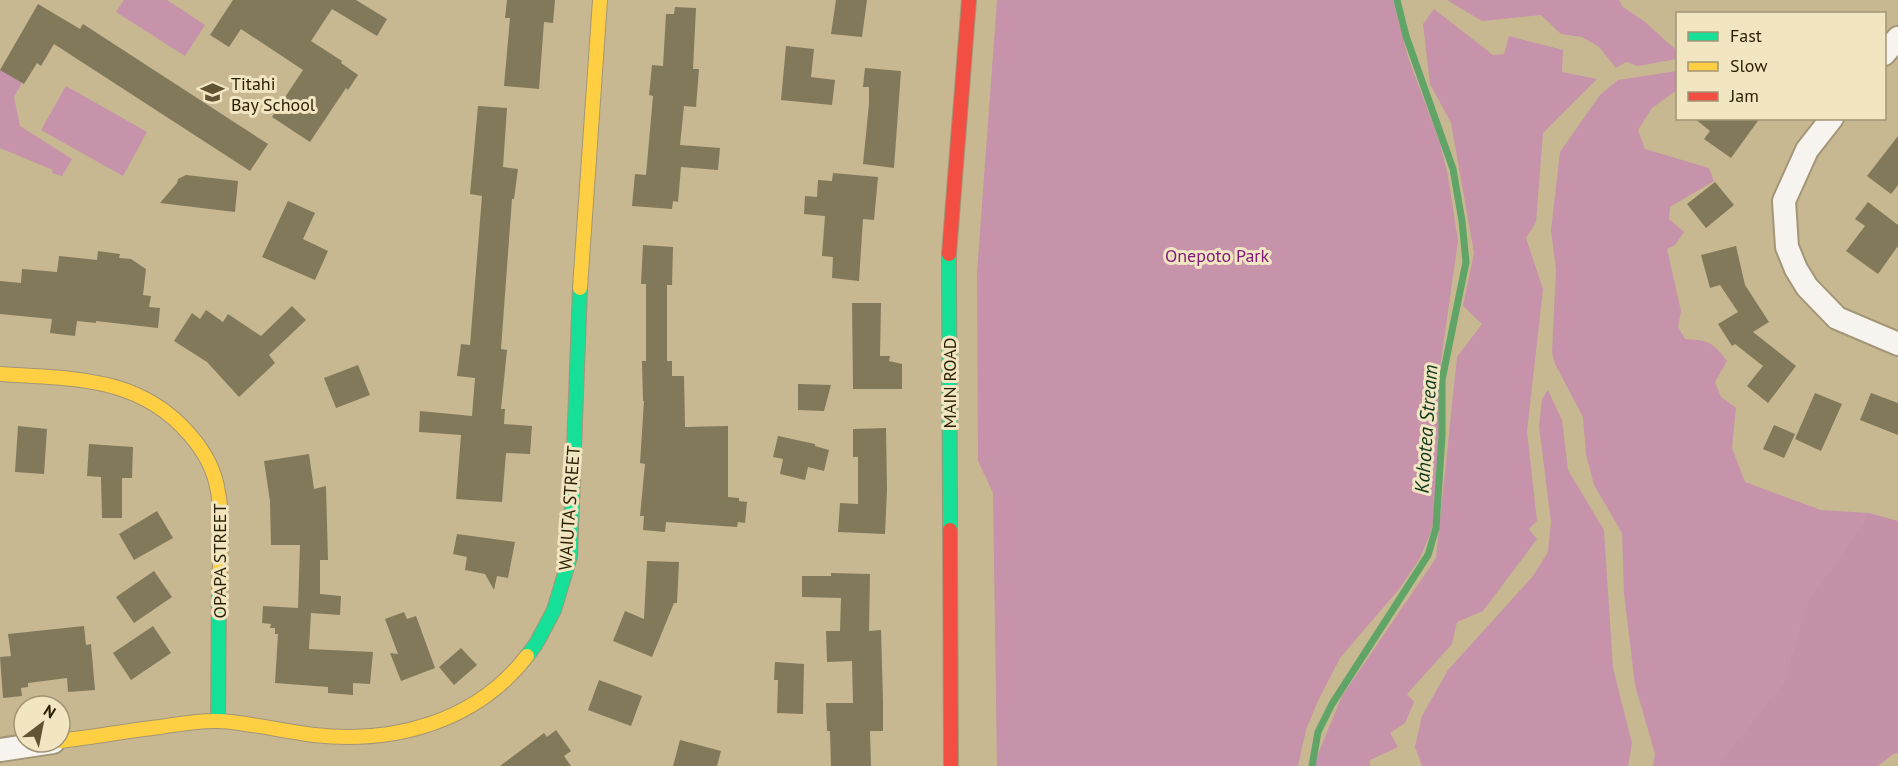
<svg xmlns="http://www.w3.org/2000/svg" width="1898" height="766" font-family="'PT Sans',sans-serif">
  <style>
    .green { fill: #c693aa }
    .forest { fill: #c591a9 }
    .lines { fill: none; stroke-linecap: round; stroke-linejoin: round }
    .stream { stroke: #60a467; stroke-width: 7 }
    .building { fill: #82785a }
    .street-casing { stroke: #a29677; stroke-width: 26 }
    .fast-casing { stroke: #a29677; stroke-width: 16 }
    .slow-casing { stroke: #a29677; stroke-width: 16 }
    .jam-casing { stroke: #a29677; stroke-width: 16 }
    .street { stroke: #f7f4ef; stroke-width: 22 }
    .fast { stroke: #16e098; stroke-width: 14 }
    .slow { stroke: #ffcf43; stroke-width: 14 }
    .jam { stroke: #f24e42; stroke-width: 14 }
    .labels { text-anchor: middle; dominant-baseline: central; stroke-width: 6; stroke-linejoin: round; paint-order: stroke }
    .poi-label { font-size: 18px; fill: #281e01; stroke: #f2e5c2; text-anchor: start }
    .park-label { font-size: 18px; fill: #811c7c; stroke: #f2e5c2 }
    .street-label { font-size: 18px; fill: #281e01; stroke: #f2e5c2 }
    .water-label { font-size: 20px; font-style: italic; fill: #0e381b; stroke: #f2e5c2 }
  </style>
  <rect width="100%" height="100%" fill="#c7b892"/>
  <path class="green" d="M124,0H167L205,25L185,56L116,12Z
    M997,0H1393L1408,57L1440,143L1448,176L1458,241L1439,375L1440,463L1432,529L1420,558L1400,588L1340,658L1317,703L1306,730L1298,766H997L993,493L978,461L977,273Z
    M1447,0H1619L1623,7L1644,21L1677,51V59L1638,66L1626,62L1616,68L1599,47L1582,37L1561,34L1541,15L1482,21Z
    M1434,9L1493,55L1504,54L1509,36L1563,50L1562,72L1597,79L1543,133L1536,222L1526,238L1543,289L1527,431L1537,521L1529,529L1537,539L1483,611L1457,622L1452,644L1407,694L1414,702L1405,723L1390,733L1398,747L1370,760V766H1313L1342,696L1436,558L1457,357L1482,324L1463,306L1474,253L1451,123L1430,84L1423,24Z
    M0,69L22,83L14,97L20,126L72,159L62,176L52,173L53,170L0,148Z
    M1677,71V90L1652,108L1638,130L1645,149L1709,168L1714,181L1670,207L1669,219L1684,232L1675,245L1667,249L1681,311L1678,327L1685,339C1708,340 1713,342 1727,361L1715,382L1721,397L1736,408L1732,448L1745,482L1821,510L1869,513L1807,602L1784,681L1716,766H1653L1655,754L1635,685L1624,593L1622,533L1594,485L1586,454L1583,417L1555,364L1552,352L1556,270L1551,230L1560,152L1600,95L1618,80Z
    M66,86L147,132L123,176L41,130Z
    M1548,390L1562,420L1568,470L1604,530L1613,668L1632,743L1628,766H1422L1415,747L1422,716L1448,670L1533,576L1548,552L1551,522L1539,426L1542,399Z"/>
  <path class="forest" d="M1869,513L1898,521V753L1893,754L1878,766H1716L1784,681L1807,602Z"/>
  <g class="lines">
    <path class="stream" d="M1312,766L1318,732L1332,704L1428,555L1436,528L1442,436V380L1466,262L1462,221L1453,169L1406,36L1397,0"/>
  </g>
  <path class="building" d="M233,0H356L387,19L377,36L332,9L311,41L342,61L341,63L358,75L348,90L346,88L310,142L272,117L303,70L241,29L229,47L210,35Z
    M507,0H555L553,23L544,22L539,89L504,86L510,18H505Z
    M836,0H867L862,37L831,34Z
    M38,4L80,29L83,24L268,144L250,171L54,44L41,66L37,63L24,84L0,70Z
    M675,7L696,8L693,69H699L696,107L684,106L680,145L720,148L718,170L681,167L678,202L673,201L672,209L632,206L635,174L646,175L653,96L649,95L652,65L663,66L666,14H674Z
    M786,46L814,49L811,77L835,80L832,105L781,100Z
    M865,68L901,71L894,168L863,164L869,104V87H863Z
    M478,106L507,108L503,167L518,169L514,199H512L501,349L507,350L501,409H505L504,424L532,426L530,454L506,453L502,502L456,499L461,435L419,432L420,411L472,416L475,378L457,376L461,344L470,345L482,196L470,194Z
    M1694,118H1760L1731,158L1704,139L1710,131Z
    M1898,136V185L1891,194L1867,176Z
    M833,173L878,177L874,220L863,219L859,281L832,278L833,257L822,256L825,216L804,214L805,196L817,197L818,180L832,181Z
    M186,175L238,181L235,212L160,203L177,183L178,179Z
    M1715,182L1734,205L1706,228L1687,204Z
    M288,201L315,213L303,239L328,251L315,280L262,257Z
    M1868,202L1898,225V246L1878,274L1846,251L1865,226L1855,219Z
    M643,245L673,247L672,285H667V361H672V376H684L685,427L728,426V497L739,498V501L747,502L745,523L738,522L737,527L666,522L665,532L643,530L644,516H640L645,464L640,463L644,401H643L642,361H646V284H641Z
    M1736,246L1745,285L1769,322L1753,332L1796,366L1768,403L1747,386L1763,366L1735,344L1732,346L1718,324L1738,312L1720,285L1710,288L1701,255Z
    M98,251L120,254L119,258L131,259L146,269L143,295L151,296L149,307L160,308L158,328L96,321V323L77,321L75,336L50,333L52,319L0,314V281L21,283L22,269L57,272L59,256L97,260Z
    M852,303H881L880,356H890L889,361L902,364V389H853Z
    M292,306L306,320L269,355L275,363L239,397L207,362L174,341L192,313L200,319L206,310L223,322L228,314L261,336Z
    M358,365L370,395L336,408L324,378Z
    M798,384L831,385L824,411L798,410Z
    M1815,393L1842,404L1821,451L1795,439Z
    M1871,393L1898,403V435L1860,420Z
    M1774,425L1795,434L1784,458L1763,449Z
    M18,426L47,429L44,474L15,472Z
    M886,428L887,490L885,534L838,532L840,503L858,504V457H853V429Z
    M778,436L815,444V446L829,450L824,471L808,467L805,480L780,474L783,459L773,457Z
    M89,444L133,447L132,478H122V518H102L101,477L87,476Z
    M309,454L314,489L326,486L328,560H320V594L341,596L340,615L311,613L309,649L373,652L370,684L353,683V695L328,693V687L275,683L278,634H275V628H270L271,624L262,623L263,606L298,608L300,545H271L270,501L264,461Z
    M157,511L173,538L134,560L119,534Z
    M457,534L515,542L508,578L497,576L494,590L485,574L465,570L467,557L453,554Z
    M647,561L679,562L677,603H674L652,657L613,641L625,611L644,619Z
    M154,571L172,597L134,623L116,597Z
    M831,573L870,574L869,631L881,630L883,702V731H870L871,766H831L830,731H827L826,703H853L852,661L827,662L826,631H840L841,598L802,597V576H831Z
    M404,612L407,619L416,616L435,668L401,681L390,653L398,654L385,619Z
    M84,626L86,645L91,644L95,690L68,692L67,678L28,683V687L21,688L22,696L3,698L0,657L11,656L8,634Z
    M153,626L171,653L131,680L113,653Z
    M461,648L477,665L454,685L439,667Z
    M775,662L804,664L803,714L777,713L778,680H774Z
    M599,680L642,696L631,726L588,710Z
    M556,730L571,751L564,756L571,766H500L544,733L547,737Z
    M680,740L721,751L717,766H673Z"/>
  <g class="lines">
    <defs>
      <path id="street" d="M1884,54L1898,38
        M1832,118L1807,150L1784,201L1787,247L1796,269L1807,287L1837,318L1898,344
        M0,750L53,742"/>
      <path id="fast" d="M949,254L950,530
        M527,656L536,644L554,610L570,557L580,288
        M218,721L219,588"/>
      <path id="slow" d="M580,288L600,0
        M0,374C71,379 139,375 190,435C204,451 215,471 218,492C224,523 220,556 219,588
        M60,741C93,737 126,731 160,727C179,724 199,720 219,721C251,723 282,731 314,735C394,744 476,722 527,656"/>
      <path id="jam" d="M949,254L969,0
        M950,530L951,766"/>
    </defs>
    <use href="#street" class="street-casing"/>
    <use href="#fast" class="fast-casing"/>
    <use href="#slow" class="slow-casing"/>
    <use href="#jam" class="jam-casing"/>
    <use href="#street" class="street"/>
    <use href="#fast" class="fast"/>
    <use href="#slow" class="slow"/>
    <use href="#jam" class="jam"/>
  </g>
  <defs>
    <symbol id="school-bare" viewBox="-9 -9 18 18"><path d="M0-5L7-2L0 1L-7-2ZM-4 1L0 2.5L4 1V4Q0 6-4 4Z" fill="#605434" stroke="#f2e5c2" stroke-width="2.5" paint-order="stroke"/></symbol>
  </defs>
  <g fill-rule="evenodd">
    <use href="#school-bare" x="196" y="76" width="33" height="33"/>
  </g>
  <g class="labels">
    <g class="poi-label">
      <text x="231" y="83">Titahi<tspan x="231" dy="21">Bay School</tspan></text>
    </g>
    <g class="park-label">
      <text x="1217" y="255">Onepoto Park</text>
    </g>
    <g class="street-label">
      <text transform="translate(949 383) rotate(-90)">MAIN ROAD</text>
      <text transform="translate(569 508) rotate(-86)">WAIUTA STREET</text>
      <text transform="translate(219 561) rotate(-90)">OPAPA STREET</text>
    </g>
    <g class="water-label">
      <text transform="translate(1426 429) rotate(-86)">Kahotea Stream</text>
    </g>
  </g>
  <rect x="1676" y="12" width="210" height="108" fill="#f2e5c2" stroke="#a19575" stroke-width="1.5"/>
  <rect x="1688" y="32" width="30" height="9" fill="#16e098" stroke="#a19575" stroke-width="1.5"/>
  <text x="1730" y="42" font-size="18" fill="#281e01">Fast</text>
  <rect x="1688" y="62" width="30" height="9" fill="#ffcf43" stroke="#a19575" stroke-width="1.5"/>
  <text x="1730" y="72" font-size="18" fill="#281e01">Slow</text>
  <rect x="1688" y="92" width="30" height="9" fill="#f24e42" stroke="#a19575" stroke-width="1.5"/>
  <text x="1730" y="102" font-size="18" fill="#281e01">Jam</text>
  <g transform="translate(42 724) rotate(32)"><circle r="28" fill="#f2e5c2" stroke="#a19575" stroke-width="1.5"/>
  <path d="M0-4.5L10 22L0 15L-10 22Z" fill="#605434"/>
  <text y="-9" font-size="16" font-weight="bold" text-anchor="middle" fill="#281e01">N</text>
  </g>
</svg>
